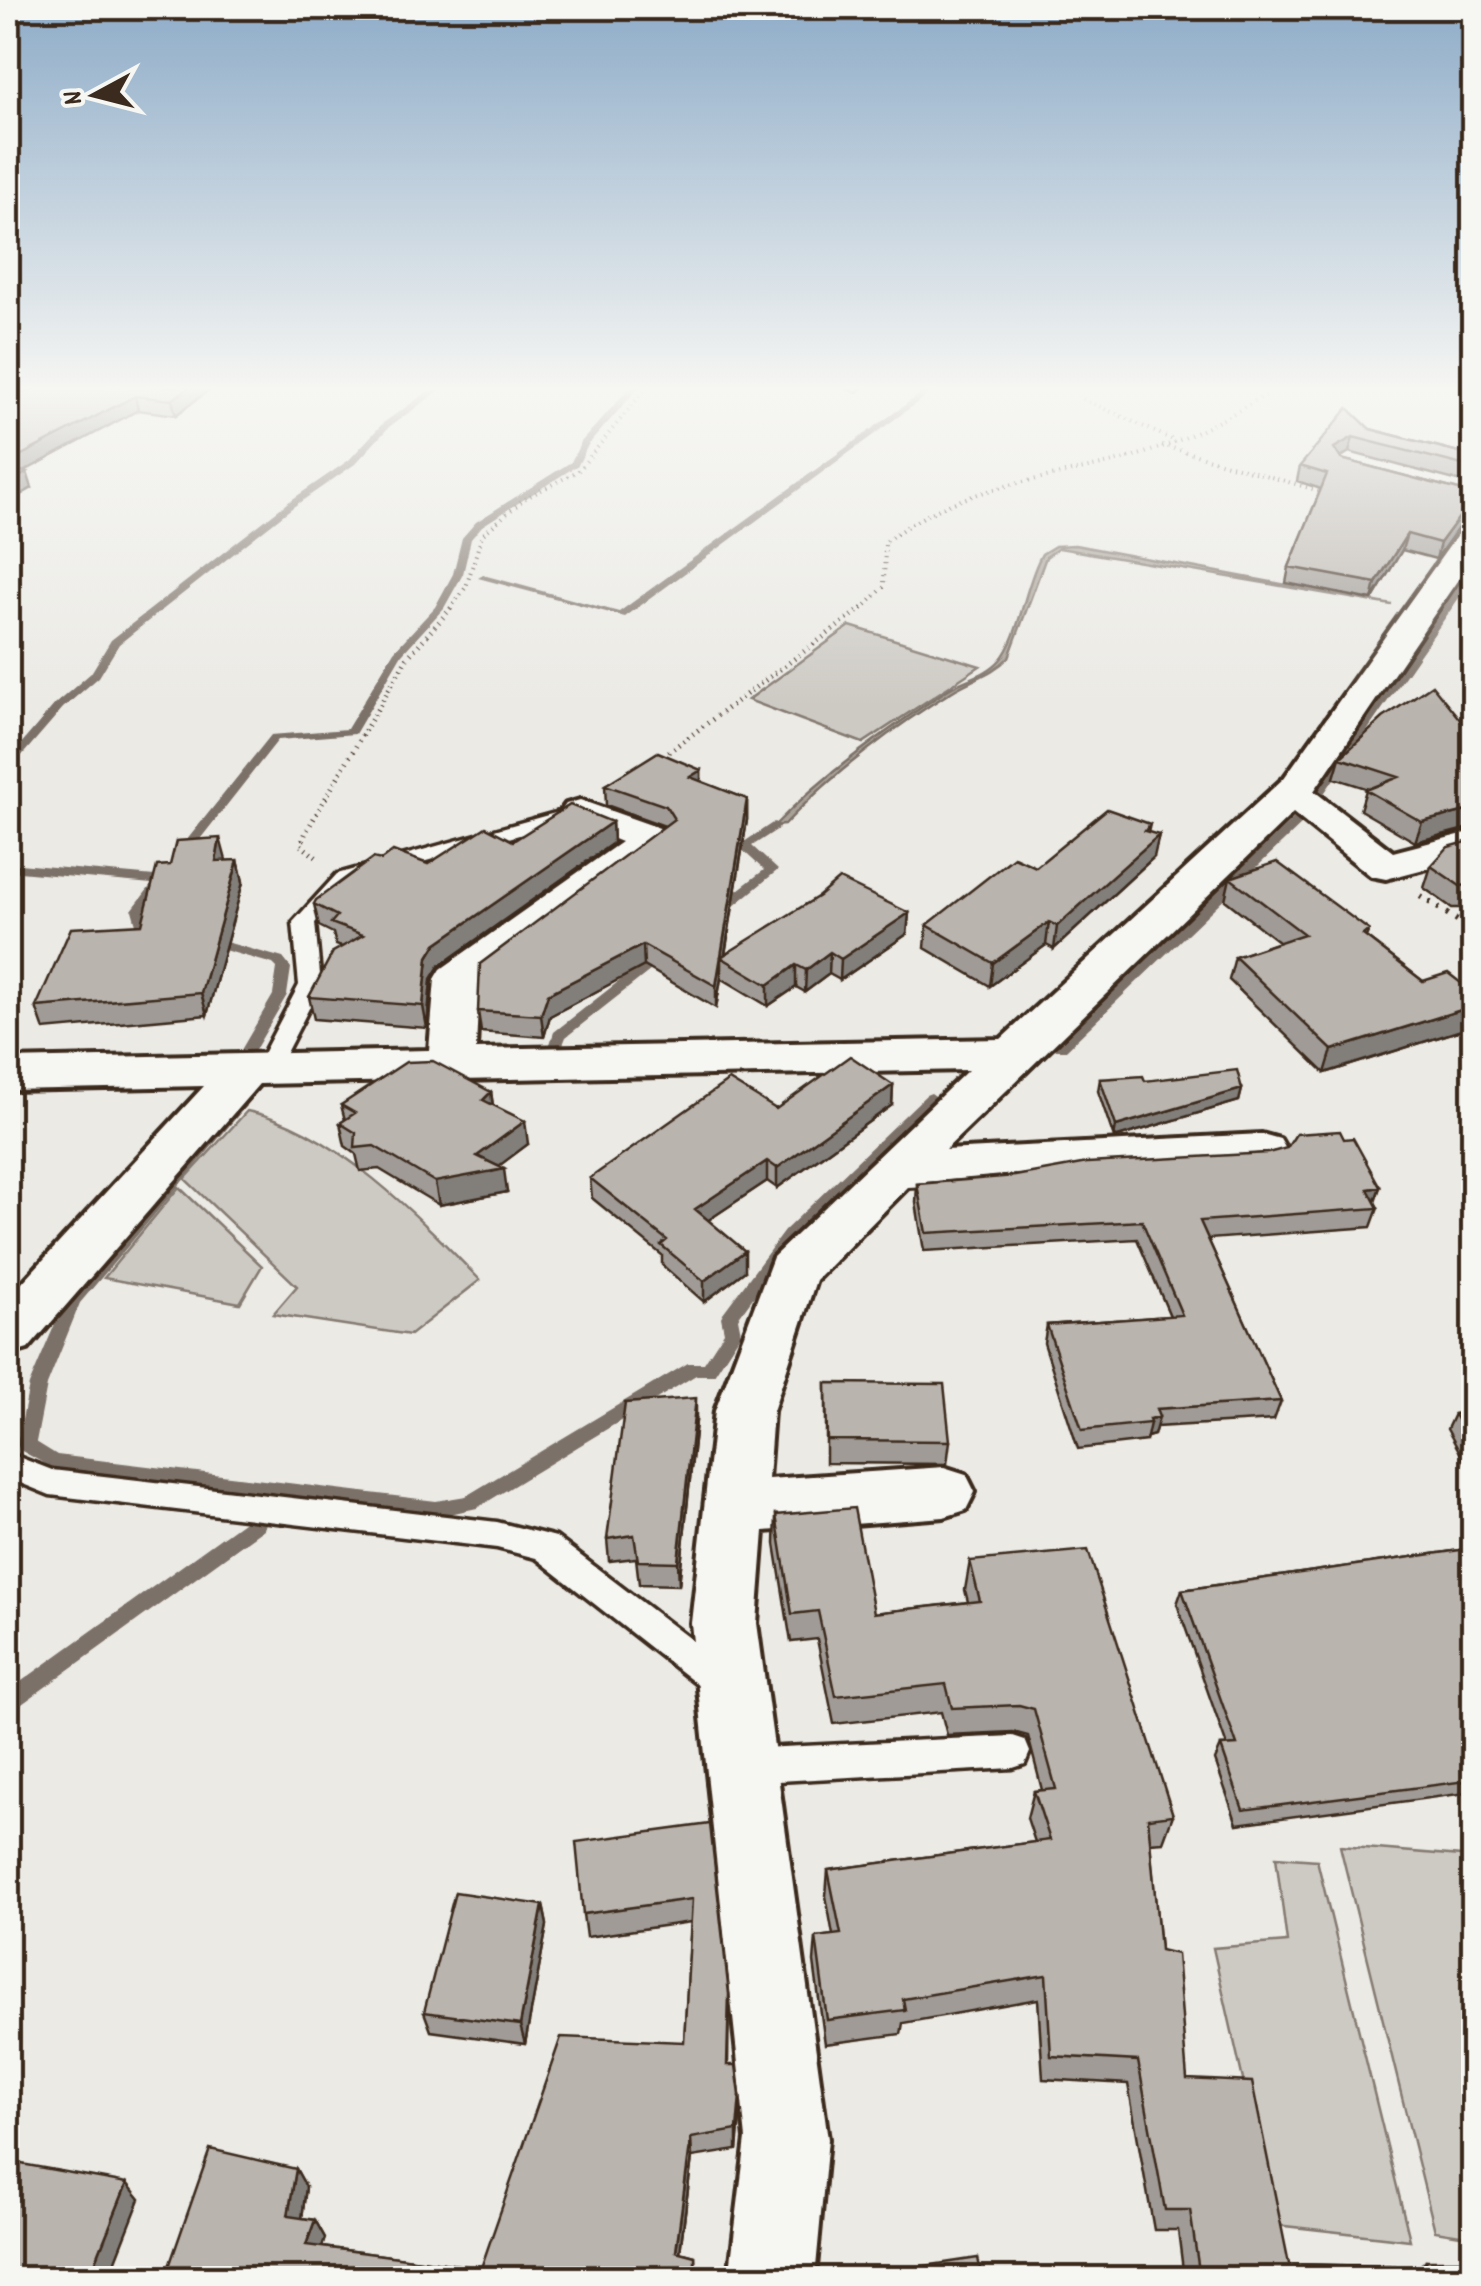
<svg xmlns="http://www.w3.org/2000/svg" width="1481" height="2286" font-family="Dekko,sans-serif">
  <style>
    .green { fill: #cdcac4; stroke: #847a71; stroke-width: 2.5 }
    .water { fill: #a8a198; stroke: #7c7167; stroke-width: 2.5 }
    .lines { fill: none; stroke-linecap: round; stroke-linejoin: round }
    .stream { fill: #7c7167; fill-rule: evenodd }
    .service-casing { stroke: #3b2a1e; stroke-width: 7 }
    .minor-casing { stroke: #3b2a1e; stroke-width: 8 }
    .path-far2 { stroke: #3b2a1e; stroke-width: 4; stroke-dasharray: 1 5; stroke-linecap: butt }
    .path-far1 { stroke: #3b2a1e; stroke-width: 5; stroke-dasharray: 1 5; stroke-linecap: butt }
    .path { stroke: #3b2a1e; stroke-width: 6; stroke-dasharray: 2.5 8; stroke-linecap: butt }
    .service { fill: #f6f6f2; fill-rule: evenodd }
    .minor { fill: #f6f6f2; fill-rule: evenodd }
    .wall { fill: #a09b96; stroke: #3b2a1e; stroke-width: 2.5 }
    .shaded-wall { fill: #827e7a; stroke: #3b2a1e; stroke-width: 2.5 }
    .building { fill: #bab4ae; stroke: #3b2a1e; stroke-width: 2.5 }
  </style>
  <rect width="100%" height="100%" fill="#ebeae5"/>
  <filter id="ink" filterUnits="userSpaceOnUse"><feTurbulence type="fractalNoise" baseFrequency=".01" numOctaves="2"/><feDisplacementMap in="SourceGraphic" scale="20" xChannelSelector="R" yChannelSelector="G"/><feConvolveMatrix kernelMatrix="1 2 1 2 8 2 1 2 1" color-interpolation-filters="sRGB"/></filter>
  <g filter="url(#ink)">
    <path class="green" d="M850,626L980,666L863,743L748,700Z
      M247,1111C332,1127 421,1219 480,1280L410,1335L273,1314L297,1286L185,1179Z
      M179,1187L262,1266L240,1303L104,1278Z
      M1340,1846L1473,1857V2237L1435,2231Z
      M1276,1857L1317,1860L1410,2240L1276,2225L1213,1948L1287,1942Z"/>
    <path class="water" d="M1075,545L1392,605L1059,548L1046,557L1009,657C994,673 975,678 956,689C895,726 832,774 784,825L774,826C825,773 886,731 947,690C964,679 986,676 1000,660C1020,637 1025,583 1042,554L1055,546Z"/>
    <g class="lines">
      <path class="stream" d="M436,386H446L389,427L355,464L293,507L119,644L99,677L63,708L12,767L8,768V759L55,704L91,673L111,640L287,503L349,460L383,423Z
        M631,386H640L588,445L578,465L482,526L471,539L463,574L444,608L402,654L355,734L278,740L186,857H178V851L271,735L347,729L394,651L435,607L453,574L462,538L476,522L571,462L581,442Z
        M931,386H940L625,617L478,578L483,575L619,612Z
        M1464,577L1472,579L1305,821L1066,1050H1056L1054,1047L1056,1044L1297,815Z
        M774,822L780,826L778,829L752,846L778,870L723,915H713V909L764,870L738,846Z
        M8,863L166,877L168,880L144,910L147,919L167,924L168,927L162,931L136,924L132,910L152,884L8,871Z
        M208,937L283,958L291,968L287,995L255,1050L259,1074L257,1077L252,1079L245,1074L241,1050L273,995L277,968L273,964L203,944L201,941Z
        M660,952L665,953L667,956L665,959L566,1037L562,1047H552L550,1044L554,1032L655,953Z
        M931,1093L938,1098L936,1101L796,1239L738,1318L741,1333L714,1375H696L477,1508L436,1517L54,1469L20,1450L17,1445L29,1385L67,1296L234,1103H244L246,1106L80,1303L47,1385L36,1442L57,1455L436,1501L466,1496L688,1363H704L724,1332L721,1317L723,1313L784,1231L926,1095Z
        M257,1515L264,1517L266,1523L264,1529L15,1709L8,1711V1691L250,1517Z"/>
      <defs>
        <path id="service" d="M844,386H862L856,390Z
          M573,808L583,814L580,818L351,882L315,923L321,985L275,1074H259L255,1069L299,985L293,922L337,874Z
          M8,1453L52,1470L497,1522L556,1537L732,1671L737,1682L732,1693L720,1697L708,1693L536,1558L497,1548L50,1495L8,1478Z
          M1013,1736L1025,1740L1030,1752L1025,1764L1013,1768L742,1783L730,1778L725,1766L730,1754L742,1749Z"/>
        <path id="minor" d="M1474,524V556L1314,791L1393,852L1474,831V856L1386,879L1371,876L1293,813L945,1150L1262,1134L1280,1139L1287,1151L1280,1163L1262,1168L908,1187L816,1280L773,1411L768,1479L944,1467L966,1474L975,1492L966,1510L944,1517L764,1531L757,1623L828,2139L815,2278H729L746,2139L691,1623L715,1411L773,1257L968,1070L259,1084L28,1349L8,1355V1298L204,1086L8,1090V1059L429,1050L435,979L441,969L621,842L566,820L560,812L566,804L580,800L665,830L671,839L479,984L476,1049L1001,1039L1284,778L1463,527Z"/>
      </defs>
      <use href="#service" class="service-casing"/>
      <use href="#minor" class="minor-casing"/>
      <path class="path-far2" d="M1083,399L1173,440
        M1162,445L1326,493
        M450,609L466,587L482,535L524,499L578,471L648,386
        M862,609L884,587L885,542C964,481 1044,483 1135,456C1187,441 1234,414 1280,386"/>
      <path class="path-far1" d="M659,759L864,607
        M316,857L301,845L306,832L407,658L452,607"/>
      <path class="path" d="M1420,896L1474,931"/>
      <use href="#service" class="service"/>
      <use href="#minor" class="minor"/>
    </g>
    <path class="wall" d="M214,386L176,415L138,410L22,472L32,488L8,502V397Z
      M1370,429L1474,456V477L1470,484L1349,452L1340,458L1341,459L1474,494V521L1460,525L1436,559L1402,550L1372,600L1286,583L1289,567L1321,489L1297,481L1300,466Z
      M1474,737V828L1415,842L1360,810L1366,790L1369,789L1334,778L1340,758Z
      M701,770V782L747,799V820L725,955L909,913L907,934L840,980L829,974L805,992L796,987L768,1006L721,978L716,1008L644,966L550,1016L544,1037L481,1032L478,1011L665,826L606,805L605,785Z
      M612,822L613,843L439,966L431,979L427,1028L314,1019L309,997L342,947L336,945L333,933L319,926L314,904L381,860L428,864L513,841Z
      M1148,832L1154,857L1054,949L1046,945L990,986L925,948L927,925L1036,867Z
      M1474,840V918L1460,908H1452L1424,888L1431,866Z
      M238,860L243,882L207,1015L44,1030L36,1007L226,861Z
      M1230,878L1369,930L1366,937L1423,981L1474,993V1026L1325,1073L1229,980L1235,957L1279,942L1225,900Z
      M1100,1079L1145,1081L1242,1089L1239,1101L1114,1138L1098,1091Z
      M893,1085L892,1105L777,1188L767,1181L708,1220L745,1271L704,1302L662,1265V1255L592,1198L590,1178L776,1109Z
      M491,1092L493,1105L528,1144L498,1166L507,1192L439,1205L379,1169L360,1171L356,1154L345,1146L340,1123L345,1120L341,1105Z
      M1344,1139L1380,1187L1375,1202L1378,1208L1371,1227L1208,1239L1281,1401L1274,1420L1156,1427L1154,1435L1147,1437L1146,1441L1078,1449L1044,1343L1047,1325L1170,1316L1137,1239L924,1251L916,1203L917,1184L1268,1153Z
      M826,1383L950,1441L947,1464L826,1463Z
      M1474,1412V1478L1447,1429L1454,1414Z
      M696,1421L679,1585L639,1584L636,1558L609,1561L607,1539Z
      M776,1515L874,1613L968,1602L965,1590L970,1561L1173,1815L1163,1842L1150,1843L1160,1950L1187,2079L1289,2264L1419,2267L1426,2260L1474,2278H1184L1178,2230H1154L1128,2084L1043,2079L1038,1999L903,2023L901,2034L825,2044L814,1962L816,1937L833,1935L826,1896L828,1870L1035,1842L1027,1818L1034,1791L1042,1790L1028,1736L1013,1732L947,1735L941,1712L834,1724L817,1639L791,1642L775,1544Z
      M1474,1548V1792L1237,1824L1215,1760L1221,1746H1227L1177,1604L1182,1590Z
      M710,1824L729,1994L728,2065L740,2095V2115L737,2150L692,2157L680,2252L695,2256L696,2278H165L296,2169L306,2187L302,2218L315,2220L325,2238L322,2247L481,2268L684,2042L691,1922L586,1937L583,1914Z
      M543,1905L547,1925L525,2044L431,2031L424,2012Z"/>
    <path class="shaded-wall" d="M191,386H214L176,415L172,400Z
      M135,396L138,410L8,480V462Z
      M1353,437L1349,452L1331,463L1334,448Z
      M27,472L32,488L8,502V484Z
      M1474,506L1473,520L1460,525L1436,559L1440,543L1465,509Z
      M1407,534L1402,550L1372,600L1376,583Z
      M701,770V790L690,777Z
      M747,799V820L724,959L721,957V978L716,1008V986Z
      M1474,809L1473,827L1415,842L1422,822Z
      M612,822L613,843L439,966L431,979L427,1028L423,1006L428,957L436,944Z
      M1150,824L1145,846L1159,835L1154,857L1054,949L1057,926L1145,831Z
      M220,838L226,860L222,884L216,861Z
      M238,860L243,882L207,1015L201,993Z
      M909,913L907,934L840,980L841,959Z
      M1049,922L1046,945L990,986L993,963Z
      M643,945L644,966L550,1016L544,1037L541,1015L548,994Z
      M830,952L829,974L805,992L806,970Z
      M796,965V987L768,1006V985Z
      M1474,1006V1026L1325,1073L1332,1050Z
      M893,1085L892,1105L777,1188V1168Z
      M1242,1089L1239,1101L1114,1138L1116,1126Z
      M491,1092L494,1115L483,1100Z
      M525,1121L528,1144L491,1172L504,1169L507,1192L439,1205L435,1182L477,1156Z
      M767,1161V1181L695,1229V1209Z
      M1380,1187L1373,1206L1368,1189Z
      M745,1251V1271L704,1302V1281Z
      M696,1398V1421L679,1585L678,1562Z
      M1159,1417L1154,1435L1147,1437L1150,1423L1149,1419Z
      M543,1905L547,1925L525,2044L520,2025Z
      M740,2095V2115L737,2150V2130Z
      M691,2138L692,2157L678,2268L676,2251Z
      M296,2169L306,2187L300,2234L288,2216Z
      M127,2183L140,2199L109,2278H89Z
      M315,2220L325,2238L317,2262L306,2245Z"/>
    <path class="building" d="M43,386H191L172,400L135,396L8,462V397Z
      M1348,408L1370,429L1474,456V468L1353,437L1334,448L1341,459L1474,494V506L1465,509L1440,543L1407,534L1376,583L1289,567L1327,474L1300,466Z
      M8,470L27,472L8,484Z
      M1432,685L1474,737V809L1422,822L1366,790L1399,777L1340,758L1383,718Z
      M658,752L701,770L690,777L747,799L716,986L643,945L548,994L541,1015L478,1011L480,964L674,819L666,806L605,785Z
      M570,805L612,822L436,944L428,957L423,1006L309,997L333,952L363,935L331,923L337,916L314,904L316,900L373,858L381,860L393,851L428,864L486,827L513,841Z
      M1107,809L1150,824L1145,831L1159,835L1057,926L1049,922L993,963L927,925L1014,857L1036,867Z
      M220,838L216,861L238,860L201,993L36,1007L71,928L142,924L157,866L170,865L176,841Z
      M1474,840V889L1468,885L1460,886L1431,866L1448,847Z
      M1277,862L1369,930L1363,935L1423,981L1448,973L1474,993V1006L1332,1050L1235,957L1304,934L1230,878Z
      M839,879L909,913L841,959L830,952L806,970L796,965L768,985L721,957L819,896Z
      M850,1056L893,1085L777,1168L767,1161L695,1209L745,1251L704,1281L661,1245L667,1240L590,1178L729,1080L776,1109Z
      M433,1061L491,1092L483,1100L525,1121L477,1156L504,1169L435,1182L374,1146L355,1148L356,1133L340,1123L355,1113L341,1105L406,1062Z
      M1237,1070L1242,1089L1116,1126L1100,1079L1143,1076L1145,1081Z
      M1340,1131L1344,1139L1353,1138L1380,1187L1368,1189L1378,1208L1200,1221L1281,1401L1156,1409L1159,1417L1149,1419L1150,1423L1082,1430L1047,1325L1182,1315L1142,1221L926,1233L917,1184L1015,1176L1087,1163L1268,1153L1287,1148L1296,1134Z
      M826,1383L944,1384L950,1441L827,1440Z
      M696,1398L678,1562L638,1561L634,1535L607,1539L625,1403Z
      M1474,1412V1449L1454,1414Z
      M854,1508L874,1613L980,1601L970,1561L1088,1550L1173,1815L1148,1818L1160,1950L1177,1954L1187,2079L1252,2082L1289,2264L1427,2267L1426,2260H1474V2278H1200L1190,2210H1165L1138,2061L1051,2056L1046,1975L903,1999L905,2010L827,2020L816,1937L841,1934L828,1870L1050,1840L1034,1791L1056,1789L1034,1709L1019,1705L952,1708L946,1684L836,1696L818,1611L792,1614L776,1515Z
      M1474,1548V1780L1243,1810L1221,1746L1237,1745L1182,1590Z
      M710,1824L729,1994L727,2065H736L740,2095L737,2130L691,2138L676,2251L695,2256V2278H165L210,2149L296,2169L288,2216L315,2220L306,2245L481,2268L561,2037L684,2042L692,1899L583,1914L576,1842Z
      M455,1892L543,1905L520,2025L424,2012Z
      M16,2163L127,2183L89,2278H8V2171L12,2172Z
      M978,2258L982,2278H845Z"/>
  </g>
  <linearGradient id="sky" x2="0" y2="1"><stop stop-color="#8eacc8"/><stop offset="0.55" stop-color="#f6f6f3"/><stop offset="1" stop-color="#f6f6f3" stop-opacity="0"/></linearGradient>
  <rect width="1481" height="706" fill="url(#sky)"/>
  <rect width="1481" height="2286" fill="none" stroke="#f6f6f2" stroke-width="40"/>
  <rect x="20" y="20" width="1441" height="2246" fill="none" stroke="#3b2a1e" stroke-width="4" filter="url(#ink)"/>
  <g transform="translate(95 95) rotate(263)" stroke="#f6f6f2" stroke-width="8" paint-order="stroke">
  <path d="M0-8L18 38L0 25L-18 38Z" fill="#3b2a1e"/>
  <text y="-15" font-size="28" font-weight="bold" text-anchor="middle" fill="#3b2a1e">N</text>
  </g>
</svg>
